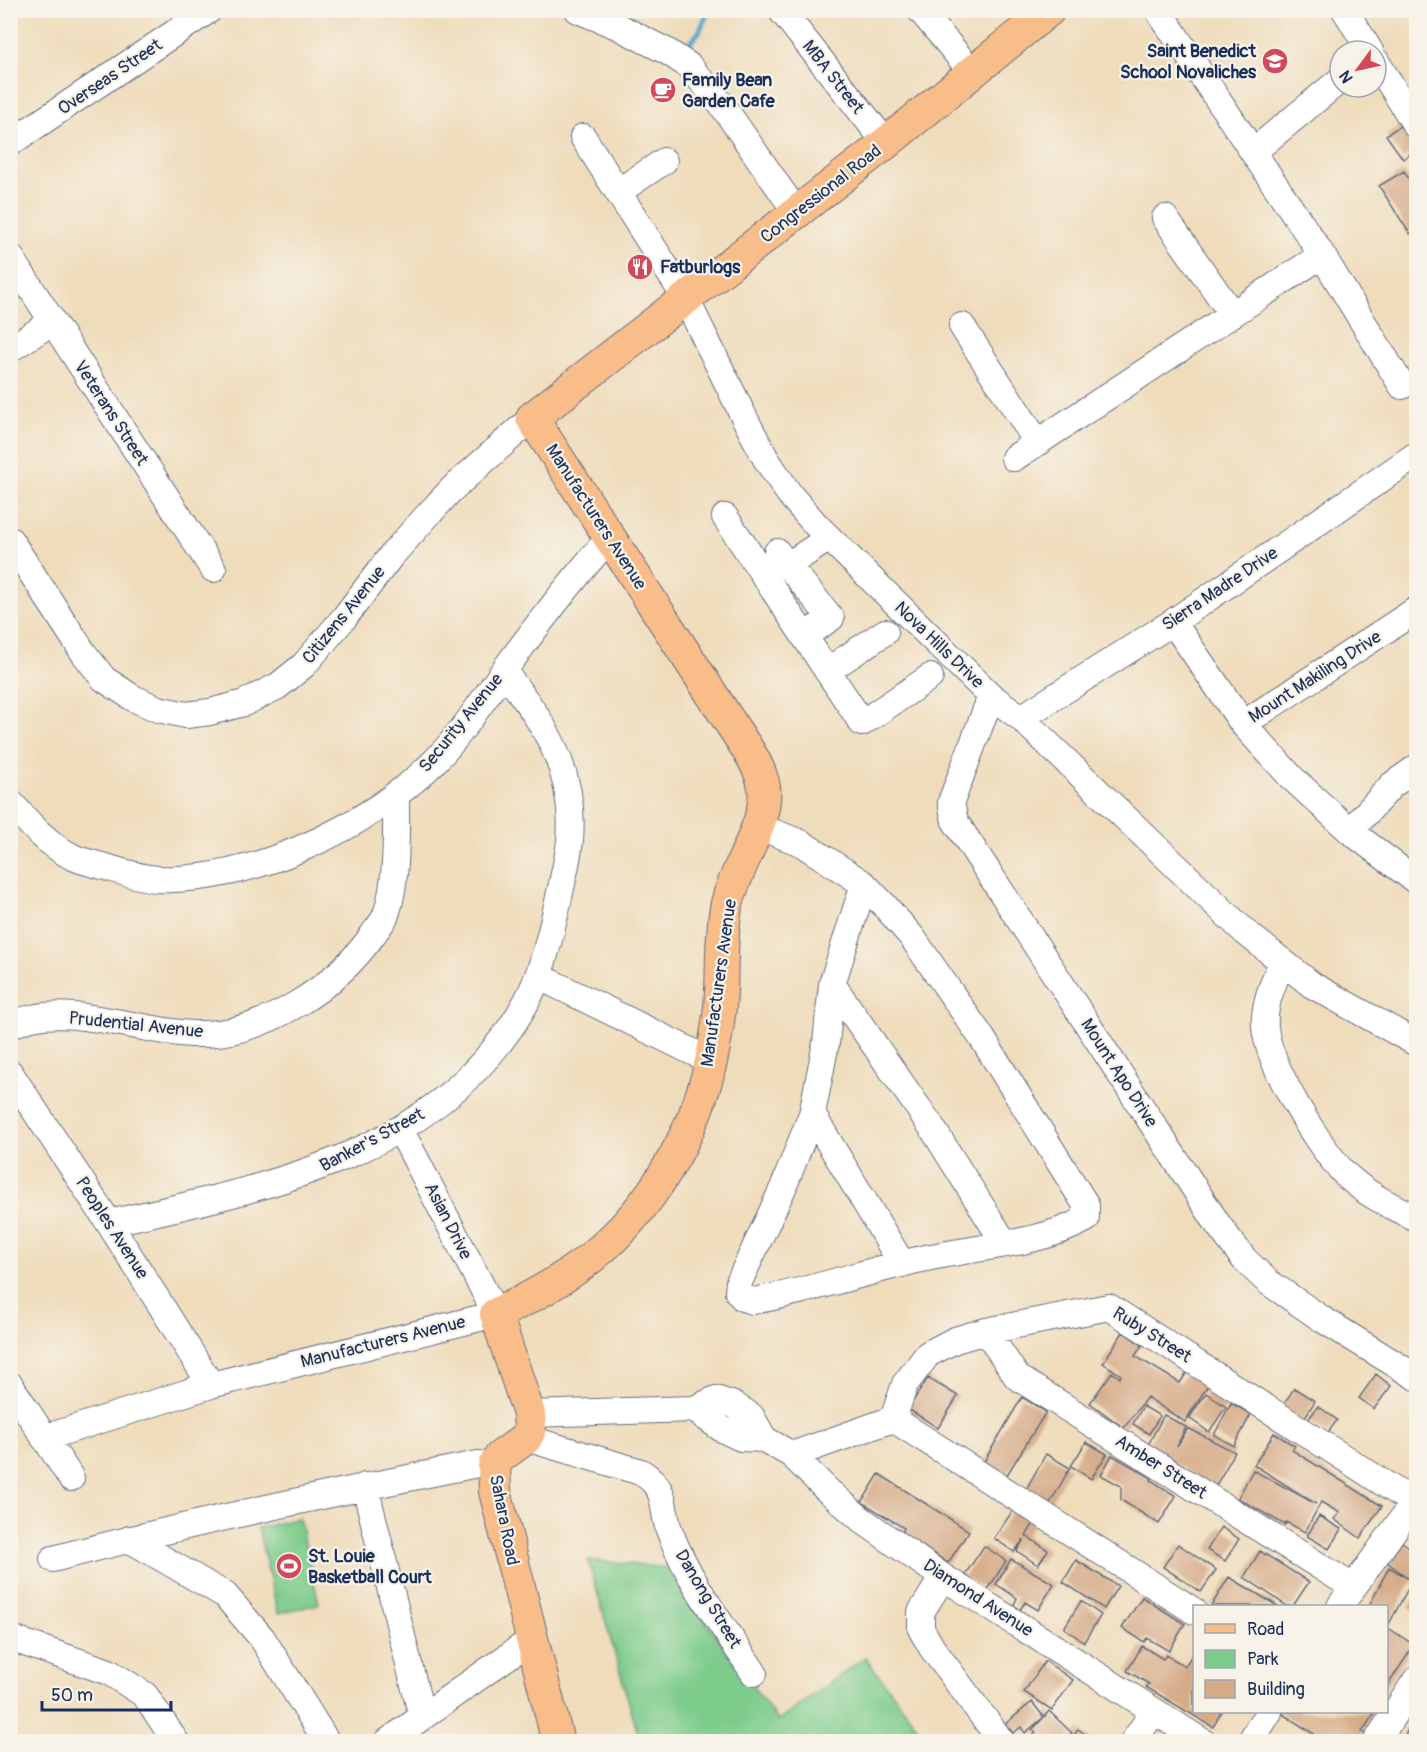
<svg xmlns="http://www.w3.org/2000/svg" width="1427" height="1752" font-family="Pangolin,sans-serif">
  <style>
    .green { fill: #7ecc8c; stroke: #4c7e75; stroke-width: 1.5 }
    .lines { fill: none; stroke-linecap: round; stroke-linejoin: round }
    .stream { stroke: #4ea6cb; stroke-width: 5 }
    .building { fill: #d6ab88 }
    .minor-casing { stroke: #656c7f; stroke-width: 28 }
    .major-casing { stroke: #656c7f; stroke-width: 34 }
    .minor { stroke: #fff; stroke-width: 26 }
    .major { stroke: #f8bd89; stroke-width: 32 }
    .labels { text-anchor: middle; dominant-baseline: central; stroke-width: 4.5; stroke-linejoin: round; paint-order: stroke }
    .poi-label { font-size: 18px; font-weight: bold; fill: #1b2f5e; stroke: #f7f3e8; text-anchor: start }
    .street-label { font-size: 18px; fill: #1b2f5e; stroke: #f7f3e8 }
  </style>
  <rect width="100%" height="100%" fill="#f7f3e8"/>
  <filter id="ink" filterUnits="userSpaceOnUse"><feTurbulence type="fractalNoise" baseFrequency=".0167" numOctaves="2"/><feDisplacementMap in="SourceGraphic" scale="12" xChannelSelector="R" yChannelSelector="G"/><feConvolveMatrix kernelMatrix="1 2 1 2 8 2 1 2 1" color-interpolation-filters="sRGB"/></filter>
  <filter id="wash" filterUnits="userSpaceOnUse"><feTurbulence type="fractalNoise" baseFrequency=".008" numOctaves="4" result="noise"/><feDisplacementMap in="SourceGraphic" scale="24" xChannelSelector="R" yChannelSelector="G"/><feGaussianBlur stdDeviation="1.35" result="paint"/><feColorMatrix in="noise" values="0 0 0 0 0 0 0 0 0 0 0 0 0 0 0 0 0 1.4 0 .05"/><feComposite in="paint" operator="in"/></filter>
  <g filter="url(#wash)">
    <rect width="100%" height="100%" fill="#efdcbb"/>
    <path class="green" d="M299,1518L319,1604L278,1613L258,1528Z
      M588,1560L667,1568L778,1721L865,1657L928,1741H640Z"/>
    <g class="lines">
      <path class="stream" d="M682,52L699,32L709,10"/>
    </g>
    <g id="blocks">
      <path class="building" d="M1406,122L1416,136V160L1411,153L1403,159L1386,135Z
        M1404,171L1416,190V229L1410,234L1379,186Z
        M1123,1332L1142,1345L1135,1356L1180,1383L1187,1372L1208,1385L1185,1422L1147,1397L1124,1428L1090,1403L1112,1372L1120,1378L1121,1375L1103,1363Z
        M1376,1374L1391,1386L1374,1409L1359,1398Z
        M928,1378L958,1396L938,1428L908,1409Z
        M1294,1388L1315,1401L1302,1422L1281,1409Z
        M1206,1393L1226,1407L1209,1432L1189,1418Z
        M1022,1397L1046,1412L1005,1478L982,1465Z
        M1231,1403L1251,1414L1234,1446L1214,1435Z
        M1143,1406L1160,1416L1149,1434L1133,1424Z
        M1318,1406L1337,1420L1327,1434L1308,1420Z
        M1164,1415L1186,1427L1177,1446L1188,1428L1235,1452L1215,1487L1170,1461V1457L1148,1445Z
        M1274,1433L1295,1446L1292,1450L1382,1506L1360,1538L1334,1519L1340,1513L1321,1502L1305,1532L1286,1522L1285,1525L1238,1498L1253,1470L1316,1504L1254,1465Z
        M1086,1442L1107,1454L1091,1479L1071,1466Z
        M1046,1454L1070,1468L1049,1505L1025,1491Z
        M1112,1455L1152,1478L1151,1480L1176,1496L1159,1524L1121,1500V1486L1101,1475Z
        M879,1474L969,1531L948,1563L902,1533L904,1528L862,1502Z
        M1014,1509L1034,1523L1026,1536L1048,1550L1038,1565L1017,1551L1024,1539L1014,1552L994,1538Z
        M1319,1516L1341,1529L1329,1549L1307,1536Z
        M1221,1527L1239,1539L1225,1561L1207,1550Z
        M1402,1542L1416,1552V1575L1412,1581L1387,1562Z
        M1178,1544L1216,1570L1201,1592L1163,1567Z
        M984,1546L1006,1561L987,1591L964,1576Z
        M1260,1551L1309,1582L1293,1606H1287L1244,1577Z
        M1011,1559L1054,1584L1038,1610L1025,1602L1020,1610L1014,1605L1017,1598L996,1584Z
        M1076,1560L1118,1586L1104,1609L1063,1582Z
        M1389,1567L1412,1581L1389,1624L1386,1622V1606H1369Z
        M1229,1577L1266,1599L1278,1606H1211Z
        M1416,1596V1611L1409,1607Z
        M1142,1597L1185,1624L1169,1651L1147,1638L1144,1642L1122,1628Z
        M1081,1601L1101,1615L1084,1642L1064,1628Z
        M1390,1629L1414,1645L1386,1688V1634Z
        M1142,1646L1163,1659L1166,1655L1185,1666L1194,1652V1712H1222L1213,1727L1146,1687L1149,1684L1127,1671Z
        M1045,1661L1073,1680L1052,1710L1024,1692Z
        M1032,1702L1044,1717L1049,1711L1072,1733L1064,1742H1045L1040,1737L1044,1742H1026L1036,1733L1032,1730L1044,1717L1025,1733L1021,1727L1013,1733L1005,1724Z
        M1283,1712H1375L1362,1732L1366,1734L1362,1742H1311L1314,1734L1281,1713Z
        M1416,1716V1742H1405L1407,1737L1405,1735Z
        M1078,1729L1096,1742H1070Z"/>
    </g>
  </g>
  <g filter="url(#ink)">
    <use href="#blocks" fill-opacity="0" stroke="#656c7f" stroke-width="1.5"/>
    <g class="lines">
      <defs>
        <path id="minor" d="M578,10L617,26L668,52L689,66L722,105L796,212
          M781,10L886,143
          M920,10L973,73
          M1158,10L1322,255L1402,386
          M1345,10L1370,51
          M1376,61L1416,126
          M583,137L686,299L744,417L766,459L790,495L817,526L991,696L1021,718L1245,932L1312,985L1416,1043
          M10,143L209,10
          M1254,151L1340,80
          M618,192L664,161
          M1165,218L1232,314
          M10,256L213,569
          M962,326L1037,442
          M10,349L52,322
          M1014,458L1322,255
          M725,517L862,723L930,677
          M10,540L83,652L104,679L133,698L158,709L186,715L210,712L244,703L278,686L304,665L344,618L391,556L425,518L451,490L532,418
          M777,552L831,618L804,636
          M773,565L776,563L788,565L829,538
          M1173,622L1243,724L1292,778L1350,831L1416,881
          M827,671L885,632
          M991,696L951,802L955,821L1219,1226L1244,1259L1268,1282L1322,1319L1416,1377
          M1021,718L1173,622L1416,455
          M1243,724L1416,610
          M10,802C28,822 47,844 71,856C80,861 92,863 102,866C120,871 140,878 159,879C250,883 370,826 433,763C462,734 484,698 508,665C540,621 574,578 610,537
          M757,826L801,843L864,884L885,906L912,937L982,1038L1086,1205V1219C1044,1243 979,1247 931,1257C871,1269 813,1291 753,1301L743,1298L738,1292L739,1282L783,1188L812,1114L826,1043L832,984L864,884
          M1350,831L1392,785L1416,768
          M1282,961C1274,982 1263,1004 1265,1027C1268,1065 1319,1148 1346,1175C1367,1195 1391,1206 1416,1218
          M538,976L711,1061
          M832,984L931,1126L1005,1244
          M10,1026C62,997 146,1036 204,1034C267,1033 336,986 372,936C376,930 382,923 385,917C398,884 396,830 396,794
          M10,1073L109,1223L211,1385
          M812,1114L902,1264
          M109,1223C262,1188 431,1158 520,1013C541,980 549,940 558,902C562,882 568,860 570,840C576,772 544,721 504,672
          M986,1331L1017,1377L1353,1587
          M10,1385L71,1478
          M694,1409L722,1429L741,1438L764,1439L792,1455L826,1489L862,1520L943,1577L1203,1742
          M529,1414L694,1409L716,1399L734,1405L751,1416L764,1439
          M893,1419L905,1384L928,1354L955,1340L986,1331L1109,1307L1416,1504
          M44,1438L211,1385L496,1314L400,1129
          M526,1438L641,1472C671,1491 659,1507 671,1535C691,1585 725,1629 754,1673
          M792,1455L893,1419L1194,1611
          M365,1486L422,1717
          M129,1539L225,1595L262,1638L327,1742
          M53,1559C194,1522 336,1492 478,1464L494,1466
          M943,1577L921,1612V1629L932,1648L1002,1742
          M1340,1606L1414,1502
          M10,1638L109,1672L145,1695L176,1742
          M387,1742L531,1640
          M1133,1742L1154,1711
          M1250,1742L1269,1712
          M1376,1742L1416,1680"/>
        <path id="major" d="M558,1742L495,1491L494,1466L500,1457L526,1438L530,1430L529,1414L496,1314C531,1298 563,1280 593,1256C651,1209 695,1134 711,1061C715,1044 718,1025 720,1007C723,974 720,940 726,908C733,871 769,822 764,787C762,774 755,761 748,750L532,418L886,143L1049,10"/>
      </defs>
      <use href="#minor" class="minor-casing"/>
      <use href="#major" class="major-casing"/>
      <use href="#minor" class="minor"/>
      <use href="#major" class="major"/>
    </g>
  </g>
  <defs>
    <symbol id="school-disc" viewBox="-11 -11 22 22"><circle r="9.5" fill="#d1495b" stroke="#f7f3e8"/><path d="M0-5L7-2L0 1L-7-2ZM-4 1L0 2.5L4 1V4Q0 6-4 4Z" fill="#fff"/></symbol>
    <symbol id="cafe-disc" viewBox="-11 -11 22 22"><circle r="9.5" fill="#d1495b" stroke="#f7f3e8"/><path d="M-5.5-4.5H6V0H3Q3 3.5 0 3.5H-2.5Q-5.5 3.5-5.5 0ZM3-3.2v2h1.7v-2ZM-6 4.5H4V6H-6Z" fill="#fff"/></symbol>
    <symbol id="restaurant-disc" viewBox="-11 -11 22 22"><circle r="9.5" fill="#d1495b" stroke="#f7f3e8"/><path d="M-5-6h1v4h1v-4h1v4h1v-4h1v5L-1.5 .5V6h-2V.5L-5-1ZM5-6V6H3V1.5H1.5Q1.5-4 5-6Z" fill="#fff"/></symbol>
    <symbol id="stadium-disc" viewBox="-11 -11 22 22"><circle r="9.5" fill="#d1495b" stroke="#f7f3e8"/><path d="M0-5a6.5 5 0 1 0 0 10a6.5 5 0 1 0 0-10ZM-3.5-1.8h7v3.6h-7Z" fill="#fff"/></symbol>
  </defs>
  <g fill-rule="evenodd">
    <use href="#school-disc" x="1260" y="46" width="30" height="30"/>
    <use href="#cafe-disc" x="648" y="75" width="30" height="30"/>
    <use href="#restaurant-disc" x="625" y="252" width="30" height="30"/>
    <use href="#stadium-disc" x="274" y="1551" width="30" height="30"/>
  </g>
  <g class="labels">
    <g class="poi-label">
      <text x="1256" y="51" text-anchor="end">Saint Benedict<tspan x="1256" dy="21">School Novaliches</tspan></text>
      <text x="682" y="80">Family Bean<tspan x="682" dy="21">Garden Cafe</tspan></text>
      <text x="660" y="267">Fatburlogs</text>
      <text x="308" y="1556">St. Louie<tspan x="308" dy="21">Basketball Court</tspan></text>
    </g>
    <g class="street-label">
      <text transform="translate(110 77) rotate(-34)">Overseas Street</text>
      <text transform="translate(833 77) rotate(52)">MBA Street</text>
      <text transform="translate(821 194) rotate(-38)">Congressional Road</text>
      <text transform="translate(111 413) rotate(57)">Veterans Street</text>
      <text transform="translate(596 517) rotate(57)">Manufacturers Avenue</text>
      <text transform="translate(1220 589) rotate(-34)">Sierra Madre Drive</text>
      <text transform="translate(344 615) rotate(-51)">Citizens Avenue</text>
      <text transform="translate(939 645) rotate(44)">Nova Hills Drive</text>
      <text transform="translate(1315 677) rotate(-33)">Mount Makiling Drive</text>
      <text transform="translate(461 723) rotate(-51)">Security Avenue</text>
      <text transform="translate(719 983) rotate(-82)">Manufacturers Avenue</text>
      <text transform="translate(136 1025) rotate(6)">Prudential Avenue</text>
      <text transform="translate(1119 1073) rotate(57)">Mount Apo Drive</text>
      <text transform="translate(372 1140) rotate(-28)">Banker's Street</text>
      <text transform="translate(448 1221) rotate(63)">Asian Drive</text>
      <text transform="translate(112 1228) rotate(57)">Peoples Avenue</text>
      <text transform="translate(1152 1335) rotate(32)">Ruby Street</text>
      <text transform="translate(383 1342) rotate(-14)">Manufacturers Avenue</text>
      <text transform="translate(1161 1467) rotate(32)">Amber Street</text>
      <text transform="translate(504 1520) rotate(79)">Sahara Road</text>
      <text transform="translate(978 1598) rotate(33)">Diamond Avenue</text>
      <text transform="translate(708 1599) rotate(59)">Danong Street</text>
    </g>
  </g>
  <rect width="1427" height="1752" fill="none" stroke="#f7f3e8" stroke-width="36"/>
  <rect x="1193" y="1605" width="195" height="108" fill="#f7f3e8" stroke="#9fa5b1" stroke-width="1.5"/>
  <rect x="1205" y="1624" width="30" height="9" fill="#f8bd89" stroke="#9fa5b1" stroke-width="1.5"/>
  <text x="1247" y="1635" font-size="18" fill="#1b2f5e">Road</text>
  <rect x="1205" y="1650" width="30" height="18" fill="#7ecc8c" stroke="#9fa5b1" stroke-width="1.5"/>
  <text x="1247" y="1665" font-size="18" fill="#1b2f5e">Park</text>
  <rect x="1205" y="1680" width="30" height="18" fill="#d6ab88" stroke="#9fa5b1" stroke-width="1.5"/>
  <text x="1247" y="1695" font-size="18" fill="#1b2f5e">Building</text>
  <g transform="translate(1358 69) rotate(237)"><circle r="28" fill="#f7f3e8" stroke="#9fa5b1" stroke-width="1.5"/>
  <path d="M0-4.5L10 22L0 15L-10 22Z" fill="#d1495b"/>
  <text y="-9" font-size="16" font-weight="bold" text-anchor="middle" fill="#1b2f5e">N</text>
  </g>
  <path d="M42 1701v9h129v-9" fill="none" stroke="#1b2f5e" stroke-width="3"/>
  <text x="51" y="1701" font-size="18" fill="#1b2f5e" stroke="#f7f3e8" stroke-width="4.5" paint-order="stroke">50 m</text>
</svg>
